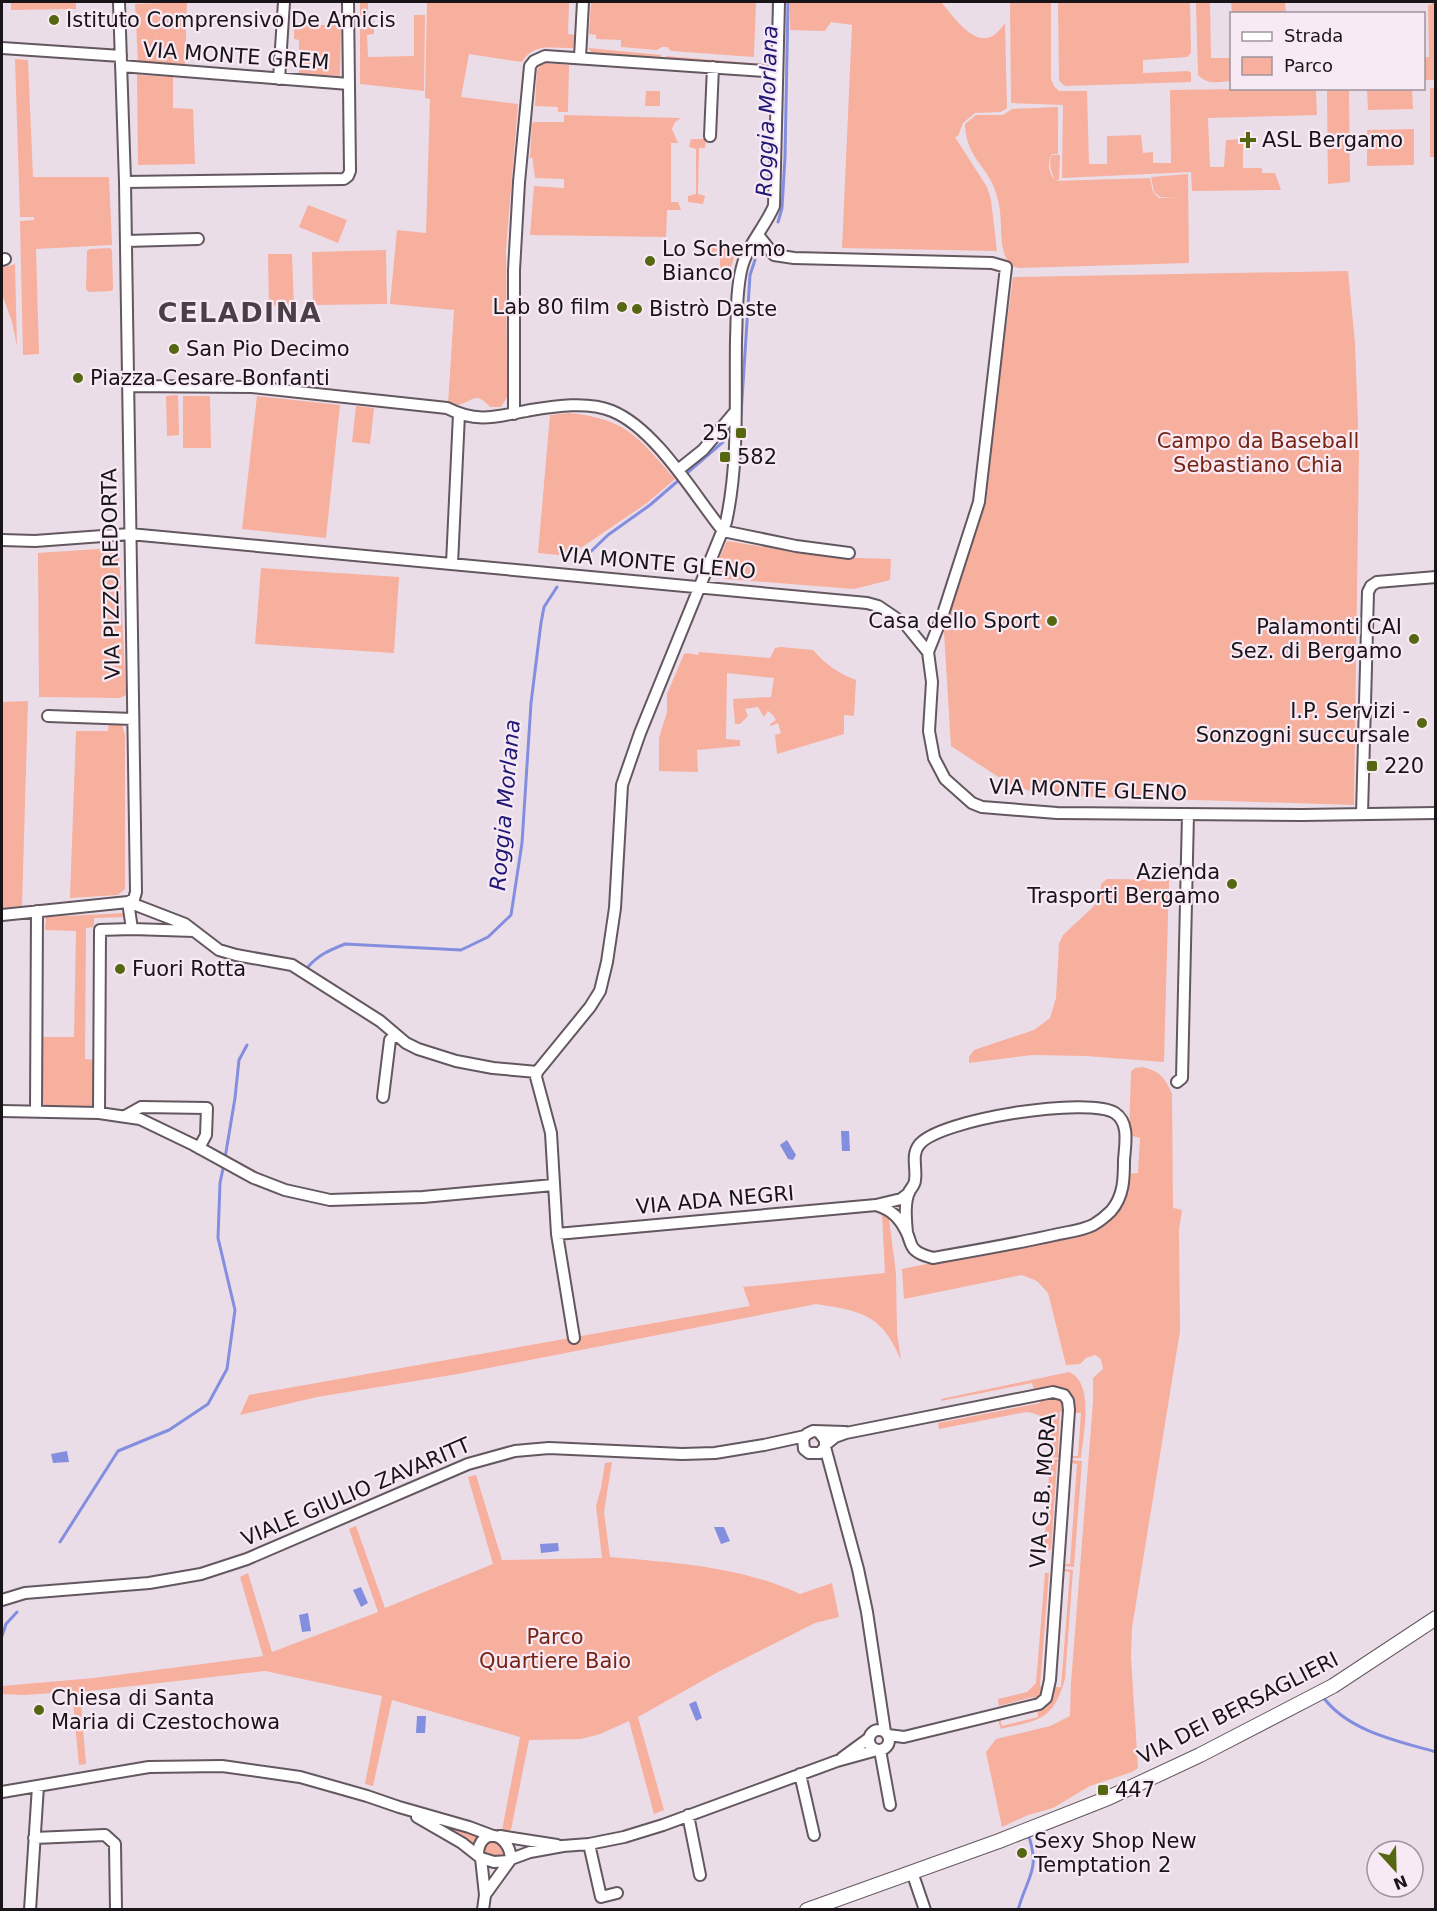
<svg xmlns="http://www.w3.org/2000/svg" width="1437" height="1911" font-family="'DejaVu Sans',sans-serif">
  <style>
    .green { fill: #f7af9e }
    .water { fill: #838edf }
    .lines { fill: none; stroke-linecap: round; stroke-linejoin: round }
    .stream { stroke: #838edf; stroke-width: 3 }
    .minor-casing { stroke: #635760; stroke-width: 14 }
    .tertiary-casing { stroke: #635760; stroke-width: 16 }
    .minor { stroke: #fff; stroke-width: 10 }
    .tertiary { stroke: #fff; stroke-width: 14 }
    .poi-dot { fill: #566711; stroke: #f8eaf5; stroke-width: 2 }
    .labels { text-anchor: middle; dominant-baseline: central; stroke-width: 4.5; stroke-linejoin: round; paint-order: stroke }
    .poi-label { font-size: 21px; fill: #191418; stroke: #f8eaf5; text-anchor: start }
    .street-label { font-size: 21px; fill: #191418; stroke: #f8eaf5 }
    .park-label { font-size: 21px; fill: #772413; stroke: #f8eaf5 }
    .water-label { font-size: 22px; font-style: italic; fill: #201875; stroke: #f8eaf5 }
    .district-label { font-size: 27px; font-weight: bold; letter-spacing: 1.5px; fill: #4a3f47; stroke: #f8eaf5 }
  </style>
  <rect width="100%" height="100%" fill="#ebdde8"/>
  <path class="green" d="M11,2H76V9L11,10Z
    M187,2L185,64L138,62L135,4Z
    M360,2H368V21H374V34L367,35L368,57L414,56V15H425L424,91L360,84Z
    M427,2H569L568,34L576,35L573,48C554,49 534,42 522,62L469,54L461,97L518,104L506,249L507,397L501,407H490C475,390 473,402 458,405C455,405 451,404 448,404L454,310L390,304L397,230L426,233L430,99L425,98Z
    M591,2H756L754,57L671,51L667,47H662L657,50L621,47V40L596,39V35L589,34Z
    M790,2H941C958,22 982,59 1005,23L1007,108L1001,112L975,113L963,123L958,136L955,137L987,187L991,200L997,251L842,248L852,25L831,22L825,31L790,30Z
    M1010,2H1051V79L1054,86L1059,91H1087L1089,164H1107V136L1141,135L1143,153L1153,152V163H1171L1170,90L1313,88L1316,91L1317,115L1208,118L1210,167H1224L1226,140L1243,139V168H1262V173H1275L1281,190L1192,191L1191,172L1062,178L1063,105L1011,103Z
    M1058,2H1190L1191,53L1187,57L1143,60V73L1188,71L1191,73V82L1066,86L1062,84L1059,80Z
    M1196,2H1210L1211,58H1231V81C1219,82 1207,85 1198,75Z
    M1231,2H1285L1286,13H1232Z
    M1432,2H1436L1435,80H1424V57H1429L1428,5L1432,4Z
    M294,25H341L340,76L299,74V40L294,39Z
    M588,48L661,55V59L593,54Z
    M666,56L763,64L762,66L665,60Z
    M15,59L28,60L33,177H109L112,245L36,249L39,354L23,355L20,221L34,220V217H20Z
    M546,63L569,65L568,112H558V107L535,106L537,70L540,65Z
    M137,75L173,77V108L193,109L195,164L138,165Z
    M1430,88H1435V157H1430Z
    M1367,89H1412L1413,109L1368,110Z
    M1327,90H1349L1350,182L1328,184Z
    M646,91H660V106H645Z
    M1058,107V154H1052C1047,163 1048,172 1055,180C1051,171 1048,164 1052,155H1060L1059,180L1055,181L1150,178L1153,192L1159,198L1177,197H1160L1154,192L1151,177L1188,174L1189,263L1019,268L1011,266C1009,262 1005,257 1004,253C999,235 1003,215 997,196C989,166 966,159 965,124L976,115H1003L1012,109Z
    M564,115L681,118L675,122L672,129L678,143H671V202H678L681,210H667L666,237L530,235L534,186L564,188V179L535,178C535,171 532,166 533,158H530L532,123L535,122H564Z
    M1414,129V165L1367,166V130Z
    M691,139H705L706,141L705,148H699L698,194L705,196L703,204L688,202V196L696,194V149L689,147Z
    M308,205L347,220L338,243L299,227Z
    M707,243L741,245L734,258L730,270H720V257L707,256Z
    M110,248L112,250L113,289L111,291L89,292L86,289L87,251L90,249Z
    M386,250L387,304L313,305L312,252Z
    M268,254H292L294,305L269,306Z
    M15,264L17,346L12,322L2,294V268Z
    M1348,271L1355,343L1359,451L1354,805L1041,795L1006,782L951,746L944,632L949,607L986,503L996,404L1013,277Z
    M178,395L179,435L167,436L166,396Z
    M183,396H210L211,448H183Z
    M257,396L340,405L326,538L242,529Z
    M356,406L374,408L370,444L352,442Z
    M569,413C627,419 638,437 675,479L647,503L569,556L538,553L550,415Z
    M727,541L827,557L891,559L890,580L854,589L725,579L718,573L717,563Z
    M114,548L119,553L126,695L120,698L39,697L38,553Z
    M261,568L399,577L394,653L255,644Z
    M781,647L813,650C825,664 839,674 856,680L854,716L844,715V734L777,754L775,735L781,733L778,723L771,726L770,724L776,720L773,715L768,711L764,717L758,707L745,709L748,716L740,724H735L733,699L771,697L774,678L727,673L726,739L740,740V746L697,750L698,772L659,771V738L667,712V694L684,654L688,653L698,655L699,652L770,658L775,648Z
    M28,701L22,906L2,908V702Z
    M109,723L122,724L125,735V889L118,895L70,898L76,731H108Z
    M1107,879L1169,880L1164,1062L1086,1056L1032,1055L969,1063V1057L974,1050L1034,1030L1050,1018L1056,998L1059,944L1063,935L1093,907L1099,898L1101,884Z
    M126,913V917L94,918V927L86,928L85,1059L96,1060L95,1107L50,1109L45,1107L42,1100V1037H74L76,931L45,930L46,917Z
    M1143,1067C1161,1072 1164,1077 1172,1093L1173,1208L1182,1210L1179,1230L1180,1331L1132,1628L1131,1657L1138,1768L1132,1772L1090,1786L1053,1808L1028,1815L1002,1827L986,1752L996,1739L1050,1726L1070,1716L1071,1683L1093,1402V1378L1103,1369L1101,1359L1095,1355L1086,1358L1080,1364L1066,1365L1048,1293L1037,1281L1022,1275L904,1299L902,1269L1087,1232L1118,1208L1127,1189L1128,1174L1138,1173L1140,1138L1129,1135L1131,1071L1135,1068Z
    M882,1214L889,1219L896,1273L897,1333L901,1360C882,1314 861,1311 816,1304L458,1374L317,1397L240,1415L249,1395L750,1306L743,1287L885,1273Z
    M1069,1372C1095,1383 1083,1435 1081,1458H1070L1071,1456H1078L1081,1413H1074C1076,1382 1056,1386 1034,1390L1032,1383L941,1401V1399Z
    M1055,1396L1063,1401L1064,1412H1060L1058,1454L1062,1455L1061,1458L1050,1457C1051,1433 1056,1416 1026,1412L939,1429L938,1423L1040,1403V1399Z
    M1050,1459L1061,1460V1462H1057L1051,1550L1044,1549Z
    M1070,1460L1082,1461L1074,1567L1063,1566V1564H1070L1077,1464L1070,1463Z
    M612,1462L604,1512L610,1557C675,1563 740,1566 800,1594L832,1583L839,1617L815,1623L718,1672L638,1717L664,1810L654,1814L629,1721L600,1734L581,1739L529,1740L511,1830H502L520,1737L392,1700L373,1786L365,1784L382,1696L265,1671L80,1692L86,1764L79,1765L72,1692L23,1695L2,1694V1686L94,1678L263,1656L240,1577L248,1573L272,1652L378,1612L349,1529L356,1526L385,1608L493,1564L468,1477L476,1475L502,1560L602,1558L596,1506L601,1488L605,1463Z
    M1063,1569L1073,1570L1065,1679C1053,1721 1039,1720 1001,1729L998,1720L1000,1719L1002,1726L1038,1717L1037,1710C1048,1706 1053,1699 1054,1687H1061L1070,1572L1063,1571Z
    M1045,1573H1049L1040,1686L1044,1687V1693L1035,1701L1033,1697L999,1706L998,1699L1027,1692L1036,1683Z
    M433,1821L482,1835L475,1847Z
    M488,1840L501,1842L506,1855L497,1857L482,1852Z"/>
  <path class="water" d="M841,1131H849L850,1151H842Z
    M787,1140L796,1155L793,1160L788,1159L780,1145Z
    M67,1451L69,1462L53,1463L51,1454Z
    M714,1527H724L730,1541L721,1544Z
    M558,1543L559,1551L541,1553L540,1544Z
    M361,1587L368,1603L361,1607L353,1590Z
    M308,1613L311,1631L302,1632L299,1615Z
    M696,1701L702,1718L696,1721L689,1704Z
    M417,1716H426L425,1733H416Z"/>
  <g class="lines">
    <path class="stream" d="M778,222L782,208L785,157L788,2
      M741,415L750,275L755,260
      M581,561L608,535L650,505L723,442
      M308,967C318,955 330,950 345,944L461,950L488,937L511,915L522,843L531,703L541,623L544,607L557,587
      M225,1158L235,1098L239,1060L247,1045
      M60,1542L118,1451L169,1430L208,1404L227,1369L235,1310L218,1238L220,1183L224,1164
      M2,1636L6,1624L17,1612
      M1323,1697C1348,1731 1397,1741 1436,1752
      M1018,1910C1027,1877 1041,1870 1028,1834"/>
    <defs>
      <path id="minor" d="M119,2L125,182L136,892L134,899L128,902
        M2,48L121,56
        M580,57L583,2
        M121,66L349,84
        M279,79L284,2
        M710,136L713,67
        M125,182L344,179L348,176L350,171L348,2
        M759,236L774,255L794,258L992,263L1006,267L979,502L942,617L928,652
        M126,241L198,239
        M2,260L5,259
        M128,386L252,387L447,408C478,424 498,416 531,410C555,406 588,401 612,411C656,429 694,495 723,531L796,546L849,553
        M514,414V270L519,182L530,66L534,61L545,56L777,72
        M678,470L703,450L734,413
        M2,540L35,541L130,534L867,603L878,606L906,625L928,652L932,682L929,731L934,758L945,779L972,803L982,807L1057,813L1302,815L1436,813
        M452,564L459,414
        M48,716L133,719
        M1362,814L1368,592L1371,586L1377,582L1436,577
        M2,915L128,902L185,924L219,950L236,955L292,965L380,1021L406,1043L418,1049L456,1061L493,1068L537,1072
        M132,929L194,931
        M537,1072L590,1007L600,991L607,962L615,908L622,785L640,733L726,522C739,463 735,400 736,340C737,316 736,289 742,267C747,246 765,227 774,206L779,2
        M537,1072L536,1077L551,1133L557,1234L574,1338
        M1177,1082L1182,1078L1188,814
        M383,1097L390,1040L395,1035
        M2,1111L99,1113L140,1119L194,1145L254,1178L285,1190L330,1200L423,1197L553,1185
        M36,1112L37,911
        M99,1113L100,930L132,929L128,902
        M125,1116L141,1107L207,1108L206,1135L199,1148
        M876,1205C892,1210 900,1218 907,1233C910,1239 910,1246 915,1250C920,1255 927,1256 933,1258C973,1251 1014,1244 1054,1235C1066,1232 1081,1231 1093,1225C1100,1221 1106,1216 1111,1211C1124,1196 1124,1178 1124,1160C1125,1145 1130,1123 1115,1113C1090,1096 938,1119 919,1145C911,1155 917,1168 915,1180C915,1185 911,1188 909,1192C904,1204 906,1220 907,1233
        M557,1234L876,1205L901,1199L909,1193
        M819,1432L825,1440V1447L858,1569L867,1612L885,1732
        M825,1445L835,1437L846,1433L1053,1392L1064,1395L1068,1401L1069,1410L1050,1680L1046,1698L1039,1704L904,1737L888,1735
        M825,1447L820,1453H809L804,1449L803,1439L807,1434L813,1431L845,1432
        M2,1600L25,1593L149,1583L201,1574L247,1559L468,1464L515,1451L549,1448L682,1454L715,1453L764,1445L805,1436
        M869 1740a10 10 0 1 1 20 0a10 10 0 1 1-20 0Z
        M880,1750L890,1805
        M842,1758L868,1739
        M800,1774L814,1835
        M2,1792L149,1767L222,1766L300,1777L367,1796L399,1807L469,1827L493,1836
        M688,1815L700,1875
        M417,1817L462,1843L481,1858L494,1862L509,1861
        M500,1836L557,1845
        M34,1838L105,1835L115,1844L116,1910
        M589,1844L601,1897L617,1893
        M478,1854C479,1827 509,1831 511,1859L485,1895
        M481,1858L485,1895L483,1910
        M511,1859L530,1852L563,1846L589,1844L624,1837L663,1825L837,1761L877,1750
        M912,1872L925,1910
        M30,1910L38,1786"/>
      <path id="tertiary" d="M807,1910L999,1841L1108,1798L1200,1755L1333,1686L1436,1618"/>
    </defs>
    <use href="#minor" class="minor-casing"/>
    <use href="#tertiary" class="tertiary-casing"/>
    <use href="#minor" class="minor"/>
    <use href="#tertiary" class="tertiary"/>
  </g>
  <g class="poi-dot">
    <circle cx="54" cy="20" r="6"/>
    <path d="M1245 131h6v6h6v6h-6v6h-6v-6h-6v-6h6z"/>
    <circle cx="650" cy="261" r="6"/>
    <circle cx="622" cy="307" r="6"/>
    <circle cx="637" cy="309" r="6"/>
    <circle cx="174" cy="349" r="6"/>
    <circle cx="78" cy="378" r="6"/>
    <rect x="735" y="427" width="12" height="12" rx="3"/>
    <rect x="719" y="451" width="12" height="12" rx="3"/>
    <circle cx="1052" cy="621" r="6"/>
    <circle cx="1414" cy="639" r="6"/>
    <circle cx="1422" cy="723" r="6"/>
    <rect x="1366" y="760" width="12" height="12" rx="3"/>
    <circle cx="1232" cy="884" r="6"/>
    <circle cx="120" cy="969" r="6"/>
    <circle cx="39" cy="1710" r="6"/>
    <rect x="1097" y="1784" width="12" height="12" rx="3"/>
    <circle cx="1022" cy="1853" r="6"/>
  </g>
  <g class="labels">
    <g class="poi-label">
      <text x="66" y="20">Istituto Comprensivo De Amicis</text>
      <text x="1262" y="140">ASL Bergamo</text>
      <text x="662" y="249">Lo Schermo<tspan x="662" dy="24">Bianco</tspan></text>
      <text x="610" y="307" text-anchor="end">Lab 80 film</text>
      <text x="649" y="309">Bistrò Daste</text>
      <text x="186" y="349">San Pio Decimo</text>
      <text x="90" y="378">Piazza Cesare Bonfanti</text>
      <text x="729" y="433" text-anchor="end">25</text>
      <text x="737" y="457">582</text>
      <text x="1040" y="621" text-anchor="end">Casa dello Sport</text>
      <text x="1402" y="627" text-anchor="end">Palamonti CAI<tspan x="1402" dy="24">Sez. di Bergamo</tspan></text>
      <text x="1410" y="711" text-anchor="end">I.P. Servizi -<tspan x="1410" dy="24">Sonzogni succursale</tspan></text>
      <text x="1384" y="766">220</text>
      <text x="1220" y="872" text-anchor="end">Azienda<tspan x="1220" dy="24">Trasporti Bergamo</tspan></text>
      <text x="132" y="969">Fuori Rotta</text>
      <text x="51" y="1698">Chiesa di Santa<tspan x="51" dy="24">Maria di Czestochowa</tspan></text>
      <text x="1115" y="1790">447</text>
      <text x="1034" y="1841">Sexy Shop New<tspan x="1034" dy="24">Temptation 2</tspan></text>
    </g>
    <g class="street-label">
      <text transform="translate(236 56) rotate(4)">VIA MONTE GREM</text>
      <text transform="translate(657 563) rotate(5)">VIA MONTE GLENO</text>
      <text transform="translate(111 574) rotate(-91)">VIA PIZZO REDORTA</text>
      <text transform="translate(1088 790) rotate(2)">VIA MONTE GLENO</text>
      <text transform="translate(715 1200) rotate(-5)">VIA ADA NEGRI</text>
      <text transform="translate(1043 1491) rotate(-86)">VIA G.B. MORA</text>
      <text transform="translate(356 1492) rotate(-23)">VIALE GIULIO ZAVARITT</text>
      <text transform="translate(1238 1708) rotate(-27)">VIA DEI BERSAGLIERI</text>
    </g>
    <g class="park-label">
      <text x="1258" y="441">Campo da Baseball<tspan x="1258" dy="24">Sebastiano Chia</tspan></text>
      <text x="555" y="1637">Parco<tspan x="555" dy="24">Quartiere Baio</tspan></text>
    </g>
    <g class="water-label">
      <text transform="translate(767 111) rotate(-88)">Roggia Morlana</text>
      <text transform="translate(505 805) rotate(-85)">Roggia Morlana</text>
    </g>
    <g class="district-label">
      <text x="240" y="312">CELADINA</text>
    </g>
  </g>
  <rect width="1437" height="1911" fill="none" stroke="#191418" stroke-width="6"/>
  <rect x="1230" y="12" width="195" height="78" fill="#f8eaf5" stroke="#9f949d" stroke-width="1.5"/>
  <rect x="1242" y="32" width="30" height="9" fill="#ffffff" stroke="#9f949d" stroke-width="1.5"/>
  <text x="1284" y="42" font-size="18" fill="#191418">Strada</text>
  <rect x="1242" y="57" width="30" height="18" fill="#f7af9e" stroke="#9f949d" stroke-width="1.5"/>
  <text x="1284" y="72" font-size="18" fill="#191418">Parco</text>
  <g transform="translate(1395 1869) rotate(158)"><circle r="28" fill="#f8eaf5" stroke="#9f949d" stroke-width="1.5"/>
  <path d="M0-4.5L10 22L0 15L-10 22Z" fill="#566711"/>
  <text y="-9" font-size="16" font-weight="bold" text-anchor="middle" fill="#191418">N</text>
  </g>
</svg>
